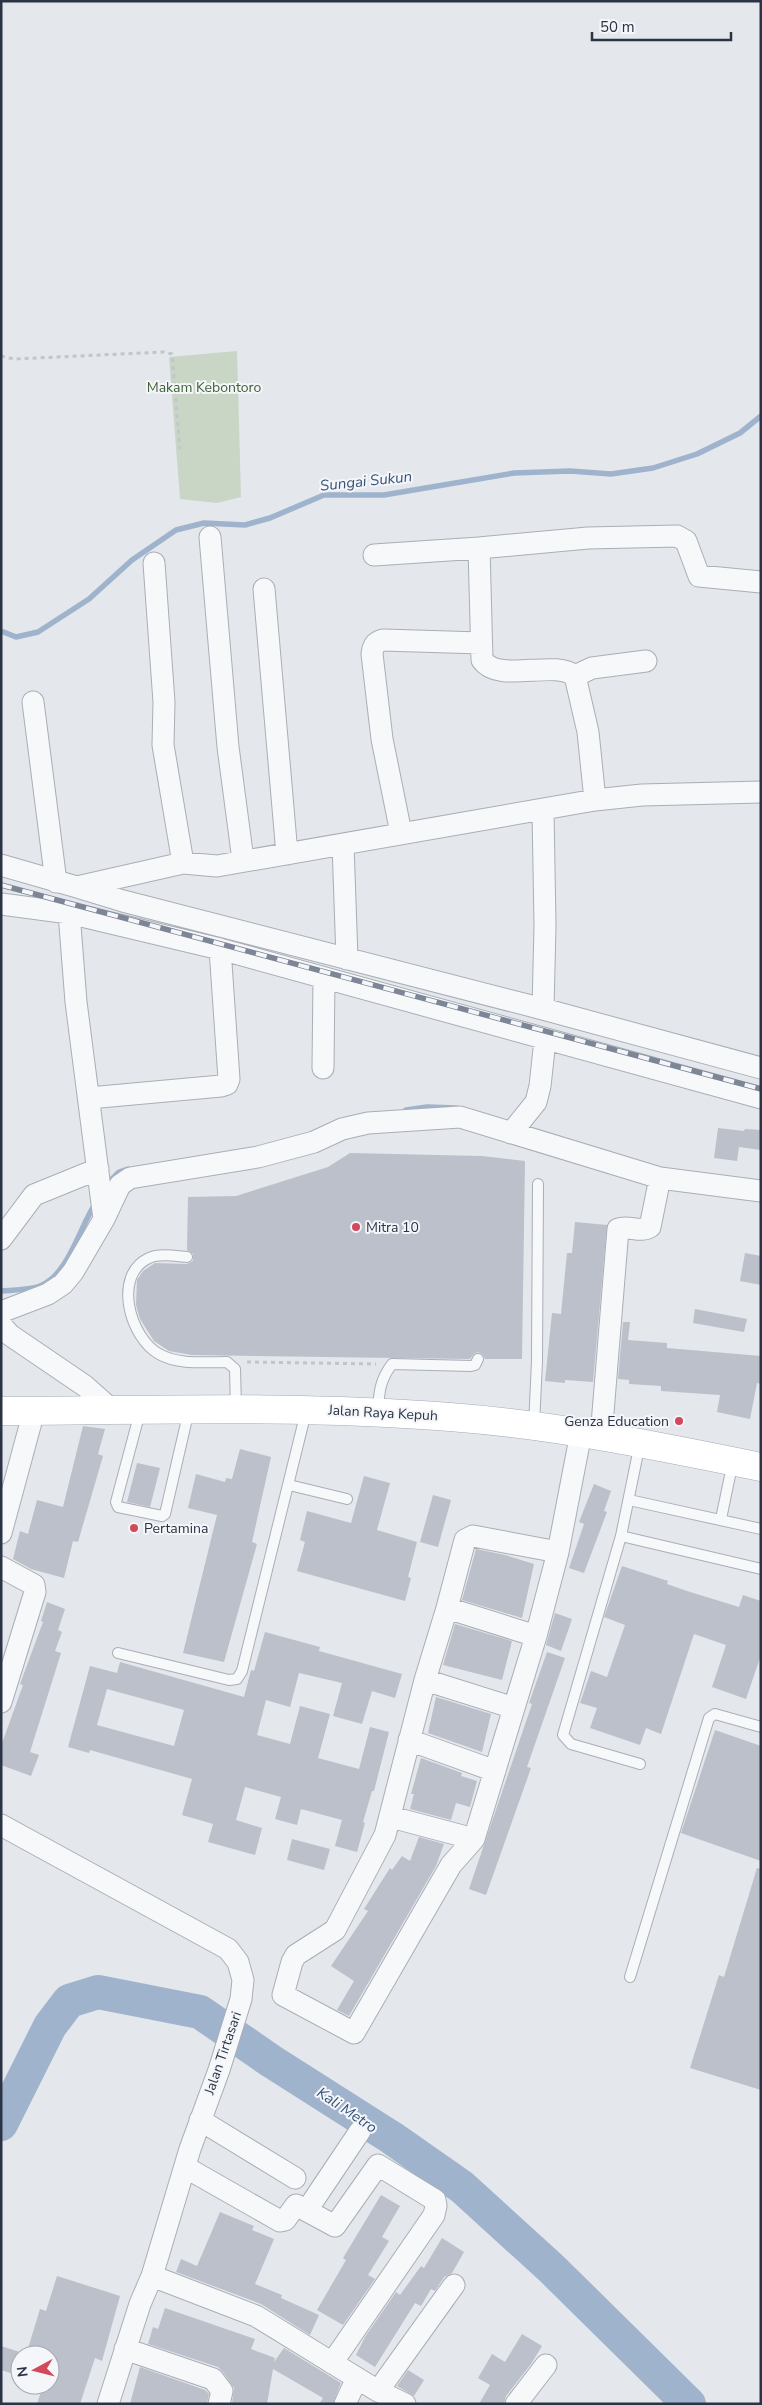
<svg xmlns="http://www.w3.org/2000/svg" width="762" height="2405" font-family="'Nunito Sans',sans-serif">
  <style>
    .green { fill: #c9d6c5 }
    .lines { fill: none; stroke-linecap: round; stroke-linejoin: round }
    .stream { stroke: #9fb4cc; stroke-width: 5.5 }
    .river { stroke: #9fb4cc; stroke-width: 34 }
    .building { fill: #bbc0ca; fill-rule: evenodd }
    .lane-casing { stroke: #a9aeb7; stroke-width: 12 }
    .street-casing { stroke: #a9aeb7; stroke-width: 23 }
    .primary-casing { stroke: #a3abb8; stroke-width: 29 }
    .path { stroke: #c2c5cb; stroke-width: 3; stroke-dasharray: 4 4; stroke-linecap: butt }
    .lane { stroke: #f7f8fa; stroke-width: 10 }
    .street { stroke: #f7f8fa; stroke-width: 21 }
    .primary { stroke: #fff; stroke-width: 28 }
    .rail-casing { stroke: #7d8696; stroke-width: 5.5 }
    .rail { stroke: #f4f6f9; stroke-width: 4; stroke-dasharray: 11; stroke-linecap: butt }
    .poi-dot { fill: #d1495b; stroke: #f4f6f9; stroke-width: 2 }
    .labels { text-anchor: middle; dominant-baseline: central; stroke-width: 4; stroke-linejoin: round; paint-order: stroke }
    .park-label { font-size: 14px; fill: #3f6138; stroke: #f4f6f9 }
    .poi-label { font-size: 14px; fill: #2b3445; stroke: #f4f6f9; text-anchor: start }
    .street-label { font-size: 14px; fill: #2b3445; stroke: #f4f6f9 }
    .water-label { font-size: 15px; font-style: italic; fill: #34527a; stroke: #f4f6f9 }
  </style>
  <rect width="100%" height="100%" fill="#e4e7ec"/>
  <path class="green" d="M237,351L241,497L217,503L180,499L169,357Z"/>
  <g class="lines">
    <path class="stream" d="M1,631L16,637L38,632L89,599L132,560L176,530L204,523L245,525L270,518L324,495H384L514,473L570,471L611,474L653,468L697,454L740,433L761,416
      M406,1110L427,1107L456,1108
      M111,1180L119,1172L128,1169
      M1,1291C13,1290 29,1290 40,1286C68,1275 79,1229 95,1204"/>
    <path class="river" d="M1,2124L50,2026L69,2001L98,1992L200,2012L271,2061L392,2138L462,2187L551,2268L689,2404"/>
  </g>
  <path class="building" d="M718,1128L744,1131L745,1129L761,1130V1150L739,1147L737,1161L714,1158Z
    M350,1153L482,1156L525,1161L522,1359H485L483,1355L478,1352L474,1354L470,1359L192,1355L169,1351L154,1341L140,1319L136,1305L137,1280L143,1271L155,1263L187,1264L193,1261V1254L187,1250L188,1197L236,1196L328,1167Z
    M575,1222L607,1225L593,1382L565,1380V1383L545,1381L552,1313L561,1314L567,1253H572Z
    M745,1253L761,1256V1285L740,1281Z
    M695,1309L747,1319L744,1332L693,1323Z
    M623,1322H630L628,1340L667,1343V1348L761,1356V1384L757,1383L750,1419L717,1412L720,1395L661,1391V1386L629,1384V1380L618,1379Z
    M83,1426L105,1429L98,1454L103,1456L78,1542L73,1541L64,1578L31,1569L13,1559L20,1531L28,1534L37,1500L63,1507Z
    M240,1449L271,1457L252,1542L257,1544L224,1662L183,1653L217,1515L188,1508L196,1474L225,1482L226,1478L232,1479Z
    M137,1463L160,1468L150,1507L127,1502Z
    M364,1476L390,1483L377,1530L417,1542L408,1577L411,1578L405,1601L297,1571L305,1542L300,1540L307,1511L351,1523Z
    M594,1484L611,1491L604,1511L607,1512L584,1573L569,1568L584,1524L579,1522Z
    M433,1495L451,1500L438,1547L420,1542Z
    M476,1549L505,1555L534,1564L522,1618L462,1600Z
    M622,1566L668,1581L667,1584L687,1591L739,1607L743,1595L761,1601V1655L746,1699L712,1687L726,1645L694,1634L661,1734L646,1728L640,1745L590,1728L597,1708L580,1703L591,1671L607,1677L625,1625L604,1617Z
    M47,1602L65,1609L58,1630L62,1632L55,1651L61,1653L30,1752L39,1755L31,1776L1,1765V1746L23,1685L20,1684L43,1622L41,1621Z
    M555,1613L572,1619L561,1651L546,1645Z
    M455,1624L512,1641L502,1680L443,1665Z
    M265,1632L320,1647L319,1651L402,1674L395,1698L372,1691L362,1724L333,1716L342,1683L299,1673L290,1707L266,1700L257,1735L290,1744L300,1706L330,1714L318,1758L359,1769L370,1727L389,1732L374,1791H372L363,1822L365,1823L357,1852L335,1846L342,1820L301,1809L297,1825L275,1819L281,1797L245,1787L236,1820L262,1828L255,1855L208,1842L213,1824L182,1815L192,1779L90,1750L89,1753L68,1747L90,1666L117,1673L120,1662L244,1697L251,1670L254,1671ZM107,1689L184,1710L174,1746L97,1725Z
    M547,1652L565,1658L527,1767L531,1768L486,1895L469,1889L532,1704L529,1703Z
    M436,1697L491,1714L482,1752L428,1733Z
    M715,1730L761,1746V1861L681,1833Z
    M421,1758L462,1773L461,1776L477,1781L470,1807L456,1803L451,1820L410,1809L414,1794H411Z
    M419,1837L444,1844L436,1866L349,2016L337,2010L354,1981L331,1966L368,1911L364,1909L390,1868L392,1870L402,1856L410,1861Z
    M292,1839L330,1849L324,1870L287,1860Z
    M757,1868L761,1869V2090L690,2068L719,1975L724,1977Z
    M381,2195L400,2206L382,2237L389,2241L368,2275L375,2279L343,2325L317,2310L346,2260L343,2258Z
    M220,2212L254,2226L252,2230L274,2239L255,2284L282,2295L281,2298L319,2315L310,2335L261,2304L176,2272L181,2259L197,2266Z
    M442,2238L464,2252L452,2273L444,2277L435,2291L431,2289L421,2306L415,2303L375,2367L356,2355L365,2337L396,2292L400,2295L421,2266L424,2268Z
    M57,2276L120,2296L102,2361L95,2358L80,2404H37L43,2385H50V2355H26L40,2309L46,2311Z
    M165,2308L255,2339L251,2349L275,2358L274,2362L284,2348L341,2383L333,2404H319L323,2398L273,2369L267,2404H232L234,2388L223,2372L218,2367L148,2344L153,2327L158,2329Z
    M522,2334L542,2346L531,2364L506,2396L504,2404H479L490,2385L478,2378L492,2354L505,2362Z
    M1,2346L20,2352V2376L1,2370Z
    M140,2367L205,2390L209,2394L207,2404H130Z
    M408,2370L424,2380L414,2396L397,2386Z"/>
  <g class="lines">
    <defs>
      <path id="lane" d="M187,1257C176,1256 159,1253 149,1258C112,1275 130,1338 159,1354C178,1365 205,1362 227,1362L235,1369L236,1408
        M378,1411C379,1392 380,1380 392,1364L471,1366L475,1365L478,1359
        M140,1412L116,1502L118,1507L162,1516L165,1514L189,1410
        M534,1425L537,1361L538,1184
        M640,1443L621,1536L563,1735L571,1744L640,1764
        M289,1485L347,1499
        M629,1500L761,1529
        M721,1519L733,1461
        M621,1536L761,1569
        M118,1653L229,1680L237,1679L242,1671L306,1412
        M630,1977L709,1718L715,1714L761,1727"/>
      <path id="street" d="M210,537L228,747L243,860
        M479,548L588,538L677,536L686,541L699,576L761,582
        M374,555L479,548L482,660C499,684 554,659 575,676L588,732L595,800
        M154,563L164,702L163,745L183,863
        M264,589L287,854
        M575,676L592,668L646,661
        M33,702L56,882
        M401,833L382,739L372,654C373,646 375,642 383,640L481,643
        M343,844L347,959
        M1,865L77,887L183,863L217,866L595,800L642,795L761,792
        M77,887L123,901L543,1009L761,1068
        M1,904L69,913L220,949L229,1079L227,1084L221,1086L89,1098
        M220,949L761,1098
        M543,1009L545,926L543,810
        M323,1068L324,978
        M511,1133L536,1102L540,1086L545,1040
        M104,1219L120,1185L130,1178L258,1157L314,1142L342,1129L368,1123L460,1117L660,1178L761,1191
        M1,1239L34,1195L98,1169
        M1,1312L48,1294L63,1284L73,1272L104,1219L76,1002L69,913
        M1,1325L10,1335L85,1386L112,1410
        M601,1437L618,1229C629,1225 640,1233 650,1227L660,1178
        M1,1533L34,1411
        M558,1552L473,1536L465,1540L447,1608L425,1680L385,1835L335,1930L296,1955L292,1962L283,1995L354,2033L451,1865L474,1839L536,1636L558,1552L581,1433
        M1,1567L34,1585L35,1592L1,1702
        M447,1608L536,1636
        M425,1680L514,1708
        M409,1740L495,1771
        M391,1817L474,1839
        M1,1825L228,1949L238,1962L243,1980L241,1999L219,2070L190,2149L152,2276L140,2304L108,2404
        M200,2120L295,2178
        M185,2167L280,2221L285,2220L296,2205L335,2226L378,2165L435,2200L436,2206L434,2215L332,2363
        M307,2210L360,2131
        M152,2276L256,2316L378,2391L405,2404
        M125,2349L213,2379L222,2391L219,2404
        M378,2391L454,2285
        M345,2404L357,2378
        M516,2404L546,2365"/>
      <path id="primary" d="M1,1411C151,1410 301,1405 450,1417C555,1425 658,1446 761,1467"/>
    </defs>
    <use href="#lane" class="lane-casing"/>
    <use href="#street" class="street-casing"/>
    <use href="#primary" class="primary-casing"/>
    <path class="path" d="M1,356L14,359L164,352L172,354L180,449
      M247,1362L376,1364"/>
    <use href="#lane" class="lane"/>
    <use href="#street" class="street"/>
    <use href="#primary" class="primary"/>
    <defs>
      <path id="rail" d="M1,885L761,1089"/>
    </defs>
    <use href="#rail" class="rail-casing"/>
    <use href="#rail" class="rail"/>
  </g>
  <g class="poi-dot">
    <circle cx="356" cy="1227" r="5"/>
    <circle cx="679" cy="1421" r="5"/>
    <circle cx="134" cy="1528" r="5"/>
  </g>
  <g class="labels">
    <g class="park-label">
      <text x="204" y="387">Makam Kebontoro</text>
    </g>
    <g class="poi-label">
      <text x="366" y="1227">Mitra 10</text>
      <text x="669" y="1421" text-anchor="end">Genza Education</text>
      <text x="144" y="1528">Pertamina</text>
    </g>
    <g class="street-label">
      <text transform="translate(383 1413) rotate(3)">Jalan Raya Kepuh</text>
      <text transform="translate(223 2053) rotate(-71)">Jalan Tirtasari</text>
    </g>
    <g class="water-label">
      <text transform="translate(366 481) rotate(-6)">Sungai Sukun</text>
      <text transform="translate(347 2110) rotate(34)">Kali Metro</text>
    </g>
  </g>
  <rect width="762" height="2405" fill="none" stroke="#2b3445" stroke-width="5"/>
  <g transform="translate(35 2370) rotate(263)"><circle r="24" fill="#f4f6f9" stroke="#a4a8b1"/>
  <path d="M0-4L9 19L0 12L-9 19Z" fill="#d1495b"/>
  <text y="-8" font-size="14" font-weight="bold" text-anchor="middle" fill="#2b3445">N</text>
  </g>
  <path d="M592 32v8h139v-8" fill="none" stroke="#2b3445" stroke-width="2.5"/>
  <text x="600" y="32" font-size="15" fill="#2b3445" stroke="#f4f6f9" stroke-width="4" paint-order="stroke">50 m</text>
</svg>
